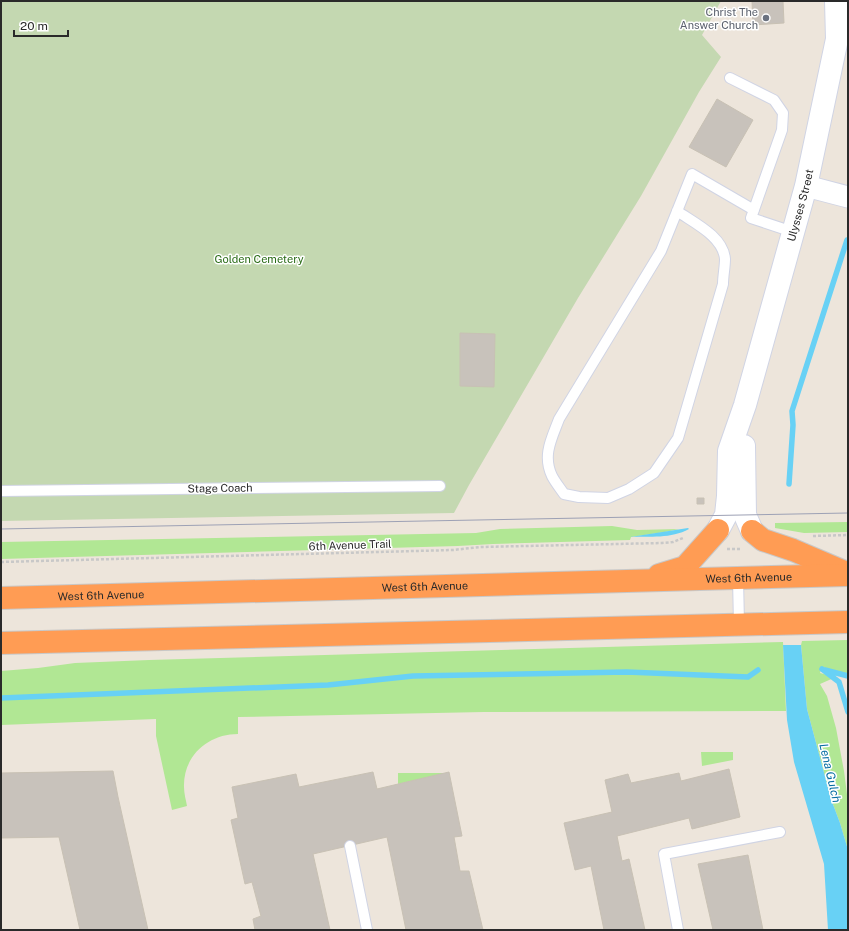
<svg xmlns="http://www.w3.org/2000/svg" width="849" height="931" font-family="'Public Sans',sans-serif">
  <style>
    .green { fill: #b1e794 }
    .cemetery { fill: #c4d8b1 }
    .water { fill: #68d1f5 }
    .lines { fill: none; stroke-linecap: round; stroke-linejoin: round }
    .stream { stroke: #68d1f5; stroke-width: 5.5 }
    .building { fill: #c8c2bb; stroke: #c8c1b4 }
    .lane-casing { stroke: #d0d4e4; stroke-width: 12 }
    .street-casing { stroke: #d0d4e4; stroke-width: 23 }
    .secondary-casing { stroke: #d0d4e4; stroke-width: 24 }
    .highway-casing { stroke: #c8c8c8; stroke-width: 24 }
    .path { stroke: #c8c8c8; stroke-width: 2.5; stroke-dasharray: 3 2; stroke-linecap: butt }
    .lane { stroke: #fff; stroke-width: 10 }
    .street { stroke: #fff; stroke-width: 21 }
    .secondary { stroke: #fff; stroke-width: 22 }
    .highway { stroke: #ff9c54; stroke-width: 22 }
    .tram { stroke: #9da1b5; stroke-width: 1 }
    .worship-dot { fill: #6b7280; stroke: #fff; stroke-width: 1.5 }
    .labels { text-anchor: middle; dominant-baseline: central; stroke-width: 3; stroke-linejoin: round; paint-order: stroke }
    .worship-label { font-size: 11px; fill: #5b616d; stroke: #fff; text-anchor: end }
    .street-label { font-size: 11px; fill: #2a2a2a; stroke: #fff }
    .park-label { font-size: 11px; fill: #296b16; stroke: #fff }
    .water-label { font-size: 12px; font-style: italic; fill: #066ea2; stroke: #fff }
  </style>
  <rect width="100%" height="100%" fill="#ede5db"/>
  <path class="green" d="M848,522V532L804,533L775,528V523Z
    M612,526L637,530L679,529L665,532L631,537L630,540L493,544L458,546L1,559V542L476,533L500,529Z
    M848,640V673L847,674L822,667L820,673L836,677L820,684L827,696L836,728L844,771L848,802V850L840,823L831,799L807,709L801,645L802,641Z
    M783,642L786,711L484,712L238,717V734C208,734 183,756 184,787C184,794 186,800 187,806L172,810L156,736V719L1,725V671L38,668L75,663L149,660Z
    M701,752H733V760L702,766Z
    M398,773H447L398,784Z"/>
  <path class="cemetery" d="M1,1H721L702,35L721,57L699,92L641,196L578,298L469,485L454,513L1,521Z"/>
  <path class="water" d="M688,528L689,529C671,539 650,536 630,537Z
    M783,645H801L807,709L831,799L840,823L848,850V930H828L824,864L794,762L787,720Z"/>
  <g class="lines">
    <path class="stream" d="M789,484L793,425L792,411L847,240
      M822,669L839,682L848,712
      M825,670L848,676
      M1,698L328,685L413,676L627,672L748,677L758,670"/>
  </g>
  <path class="building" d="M752,1H783L784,23L753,25Z
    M717,99L753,120L726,167L689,147Z
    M460,333L495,334L494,387L460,386Z
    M697,498H704V504H697Z
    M729,769L740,817L692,829L689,818L617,836L622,861L629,859L645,930H604L591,866L575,870L564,823L612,812L605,780L628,774L631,783L679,773L681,781Z
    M113,771L118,797L148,930H80L59,837L1,838V773Z
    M373,772L377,789L449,772L462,836L454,837L460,871H469L483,930H406L387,837L313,854L330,930H255L253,919L261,916L252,882L245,884L231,820L238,818L232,787L296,774L299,787Z
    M748,855L763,930H713L698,864Z"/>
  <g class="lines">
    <defs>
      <path id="lane" d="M730,78L774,100L783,113L782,130L751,218L793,232
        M677,211C694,223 723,236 725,259C725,267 723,276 723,284L678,438L654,473L629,489L608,498L579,497L564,494C560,488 555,482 552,476C542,455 552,438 559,419L661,251L692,174L754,210
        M1,491L440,486
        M738,578L739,624
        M350,846L367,930
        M678,930L664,854L780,832"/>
      <path id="street" d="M806,186L848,197"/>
      <g id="secondary">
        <path d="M744,446L745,515L752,531"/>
        <path id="s1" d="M718,530L726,515L728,496L729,451L745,405L806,186L837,39L836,1"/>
      </g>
      <g id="highway">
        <path d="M752,531L763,540L793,550L847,573"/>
        <path d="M659,575L685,567L718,530"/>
        <path id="s2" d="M1,598L848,575"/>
        <path d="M1,643L848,622"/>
      </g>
    </defs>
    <use href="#lane" class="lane-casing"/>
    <use href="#street" class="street-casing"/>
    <use href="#secondary" class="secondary-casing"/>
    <use href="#highway" class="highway-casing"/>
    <path class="path" d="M813,536L848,535
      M727,549H742
      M1,562L453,550L480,547L662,543L673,542L683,538"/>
    <use href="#lane" class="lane"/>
    <use href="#street" class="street"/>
    <use href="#secondary" class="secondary"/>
    <use href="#highway" class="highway"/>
    <path class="tram" d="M1,529L848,513"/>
  </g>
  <circle class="worship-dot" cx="766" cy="18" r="4"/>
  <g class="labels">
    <g class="worship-label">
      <text x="758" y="12">Christ The<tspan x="758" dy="13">Answer Church</tspan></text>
    </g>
    <g class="street-label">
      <text stroke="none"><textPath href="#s1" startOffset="337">Ulysses Street</textPath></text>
      <text transform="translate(220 488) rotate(-1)">Stage Coach</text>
      <text transform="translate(350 545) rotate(-2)">6th Avenue Trail</text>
      <text stroke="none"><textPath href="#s2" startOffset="748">West 6th Avenue</textPath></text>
      <text stroke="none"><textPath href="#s2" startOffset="424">West 6th Avenue</textPath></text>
      <text stroke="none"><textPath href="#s2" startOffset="100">West 6th Avenue</textPath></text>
    </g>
    <g class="park-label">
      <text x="259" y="259">Golden Cemetery</text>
    </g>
    <g class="water-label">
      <text transform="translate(830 773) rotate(77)">Lena Gulch</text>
    </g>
  </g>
  <rect width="849" height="931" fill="none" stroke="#2a2a2a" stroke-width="4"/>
  <path d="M14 30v6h54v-6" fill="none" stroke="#2a2a2a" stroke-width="2"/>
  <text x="20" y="30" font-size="12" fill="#2a2a2a" stroke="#ffffff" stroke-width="3" paint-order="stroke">20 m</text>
</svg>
